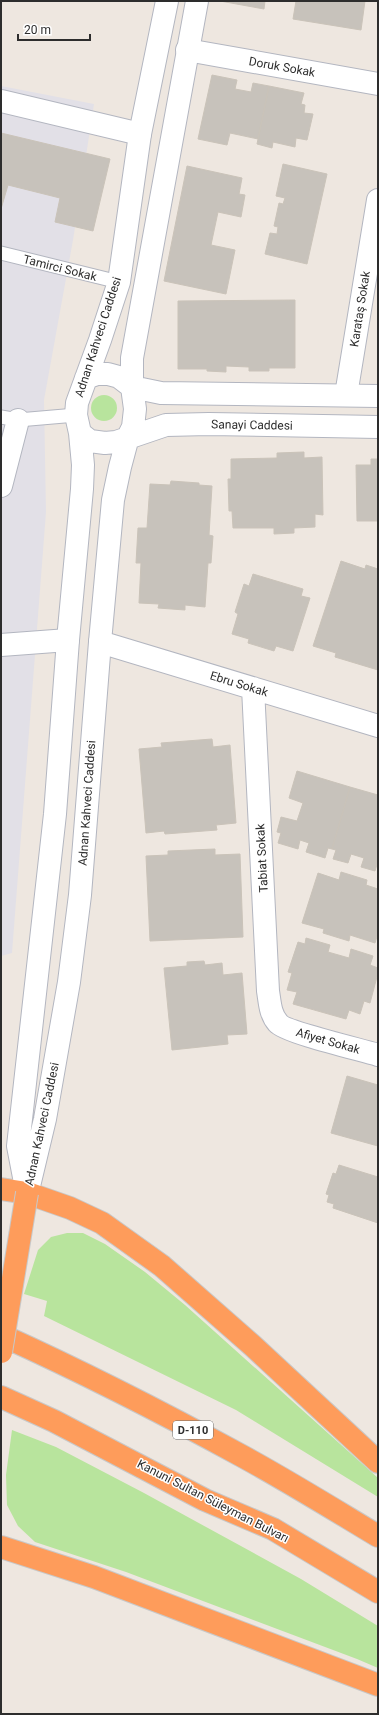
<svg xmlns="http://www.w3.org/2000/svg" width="379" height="1715" font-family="Roboto,sans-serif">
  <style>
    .industrial { fill: #e2e0e7 }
    .green { fill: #b8e49d }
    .building { fill: #c7c2bb; stroke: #cac3b9 }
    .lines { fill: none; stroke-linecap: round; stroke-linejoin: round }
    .lane-casing { stroke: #b3b6c0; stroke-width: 15 }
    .street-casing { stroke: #b3b6c0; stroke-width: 24 }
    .secondary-casing { stroke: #b3b6c0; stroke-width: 24 }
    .highway-casing { stroke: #c8c8c8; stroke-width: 24 }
    .lane { stroke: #fff; stroke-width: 13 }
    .street { stroke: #fff; stroke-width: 22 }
    .secondary { stroke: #fff; stroke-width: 22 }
    .highway { stroke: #fe9c5b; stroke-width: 22 }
    .highway-bridge-casing { stroke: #c8c8c8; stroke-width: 24; stroke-linecap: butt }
    .highway-bridge { stroke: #fe9c5b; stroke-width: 22 }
    .labels { text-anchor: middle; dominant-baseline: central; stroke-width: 3; stroke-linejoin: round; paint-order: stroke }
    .shield { fill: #fff; stroke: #6c6c6c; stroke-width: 1 }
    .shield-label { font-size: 11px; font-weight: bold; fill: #2d2d2d }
    .street-label { font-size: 12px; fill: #2d2d2d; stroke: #fff }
  </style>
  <rect width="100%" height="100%" fill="#eee7e0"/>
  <path class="industrial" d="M1,86L94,104L73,240L44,400L46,512L12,953L1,956Z"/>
  <path class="green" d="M91 408a13 13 0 1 1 26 0a13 13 0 1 1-26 0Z
    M67,1233H83L105,1244L145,1272L185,1305L378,1478V1497L236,1410L44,1316L47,1301L24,1294L38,1250L51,1237Z
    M12,1430L56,1447L144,1493L301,1579L378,1626V1668L357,1659L126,1572L35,1542L18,1526L7,1505L6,1475Z"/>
  <path class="building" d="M220,1H265L264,9Z
    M296,1H365L361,30L293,19Z
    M212,75L237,80L235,89L251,92L253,83L269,86L258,139L230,133L227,145L198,139Z
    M269,86L304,93L301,104L305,105L304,113L313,114L307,140L296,138L295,147L273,142L272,148L257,144Z
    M1,133L110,159L93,231L55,222L60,198L8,185L1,209Z
    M283,164L327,174L307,264L265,254L270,233L277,234L278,227L274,226L279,203L283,204L285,198L276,196Z
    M187,166L242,178L239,194L245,195L241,217L218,212L211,245L235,250L226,294L164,281Z
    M295,300V368H269V371H249V367L226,366V372L207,371V369H178V301Z
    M304,452V458L322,457L323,515L315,514V527L294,528V533L274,534V528H233L232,511H229L228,479H231V459L277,458V453Z
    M371,459H378V521H357L356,465H371Z
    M171,481L199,483V485L212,486L209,535L213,536L211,563H208L205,607L185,605V610L158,608L159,604L139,603L141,563H136L138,528H147L150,484L170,485Z
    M341,561L365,569L366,565L378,569V670L335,657L336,653L313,646Z
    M253,574L303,589L301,596L310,598L293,651L276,646L274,651L248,643L249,639L232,634L238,614L235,612L244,584L249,586Z
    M212,739L213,747L230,745L236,823L216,825L217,830L165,834L164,831L146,833L139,749L162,747L161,743Z
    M297,771L350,787L332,849L328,848L325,858L306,852L309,843L300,840L298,849L278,843L281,833L277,832L281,817L297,821L303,803L289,798Z
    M350,787L378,795V861L375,871L361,867L364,858L351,854L348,863L333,859L336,850L332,849Z
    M215,849V855L240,854L243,937L150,941L146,856L168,855V851Z
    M341,872L367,880L366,885L378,889V933L375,943L350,935L349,941L323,933L324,929L302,923L318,873L339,880Z
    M306,938L330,945L328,952L349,958L351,949L373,956L370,965L378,968V973L370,1003L364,1001L360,1014L349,1010L346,1019L293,1004L297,992L287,990L292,973L288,972L298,942L305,944Z
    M204,961L205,965L222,963L223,975L242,973L247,1034L227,1035L228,1044L172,1050L164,968L187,966V962Z
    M347,1076L378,1085V1146L331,1133Z
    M339,1165L378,1177V1223L333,1208L334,1204L327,1202L329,1195L326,1194L333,1173L336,1174Z"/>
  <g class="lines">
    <defs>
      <path id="lane" d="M1,253L119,282
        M1,417L18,420L76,415"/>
      <path id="street" d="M187,50L378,84
        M1,101L140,134
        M346,395L378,200
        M1,486L18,420
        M100,642L378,726
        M1,645L68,640
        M253,688L268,991C270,1003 270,1014 278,1023C285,1032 362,1050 378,1055"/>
      <path id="secondary" d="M86,378L97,374H108L119,377L132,387L161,393L378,396
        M80,433L90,441L105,443L116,442L166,425L209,424L378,427
        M29,1186L45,1119L69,982L80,895L100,642L113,500L120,467L128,437L133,427L135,409L132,387V358L197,1
        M27,1193L18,1146L55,814L68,640L82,489L83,465L80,433L76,415L77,403L100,340L119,282L140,134L167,1"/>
      <path id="highway" d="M1,1189L27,1193L70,1208L102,1223L162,1266L253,1346L378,1462
        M1,1335C83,1372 163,1413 242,1456C288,1481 333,1509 378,1536
        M1,1397L54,1421L205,1500L273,1529L378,1592
        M1,1547L94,1577L378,1685"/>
    </defs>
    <use href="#lane" class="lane-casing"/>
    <use href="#street" class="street-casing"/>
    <use href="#secondary" class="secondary-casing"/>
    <use href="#highway" class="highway-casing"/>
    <use href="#lane" class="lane"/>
    <use href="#street" class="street"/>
    <use href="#secondary" class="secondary"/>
    <use href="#highway" class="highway"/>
    <defs>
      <path id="highway-bridge" d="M1,1352L27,1193"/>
    </defs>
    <use href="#highway-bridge" class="highway-bridge-casing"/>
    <use href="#highway-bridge" class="highway-bridge"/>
  </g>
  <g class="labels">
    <rect class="shield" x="173" y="1421" width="40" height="18" rx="3"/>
    <g class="shield-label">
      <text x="193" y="1430">D-110</text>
    </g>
    <g class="street-label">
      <text transform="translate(282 67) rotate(10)">Doruk Sokak</text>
      <text transform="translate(60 268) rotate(14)">Tamirci Sokak</text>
      <text transform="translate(360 309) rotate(-81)">Karataş Sokak</text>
      <text transform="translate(98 337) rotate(-72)">Adnan Kahveci Caddesi</text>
      <text transform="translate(252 425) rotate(1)">Sanayi Caddesi</text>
      <text transform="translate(239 684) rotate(17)">Ebru Sokak</text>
      <text transform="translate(87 803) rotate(-86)">Adnan Kahveci Caddesi</text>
      <text transform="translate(262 858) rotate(-93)">Tabiat Sokak</text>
      <text transform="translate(328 1041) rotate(16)">Afiyet Sokak</text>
      <text transform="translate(42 1124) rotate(-78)">Adnan Kahveci Caddesi</text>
      <text transform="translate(213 1501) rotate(27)">Kanuni Sultan Süleyman Bulvarı</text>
    </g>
  </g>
  <rect width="379" height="1715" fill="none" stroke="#2d2d2d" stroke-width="4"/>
  <path d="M18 34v6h72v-6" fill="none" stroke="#2d2d2d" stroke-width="2"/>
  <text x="24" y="34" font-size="12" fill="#2d2d2d" stroke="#ffffff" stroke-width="3" paint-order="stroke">20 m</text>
</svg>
